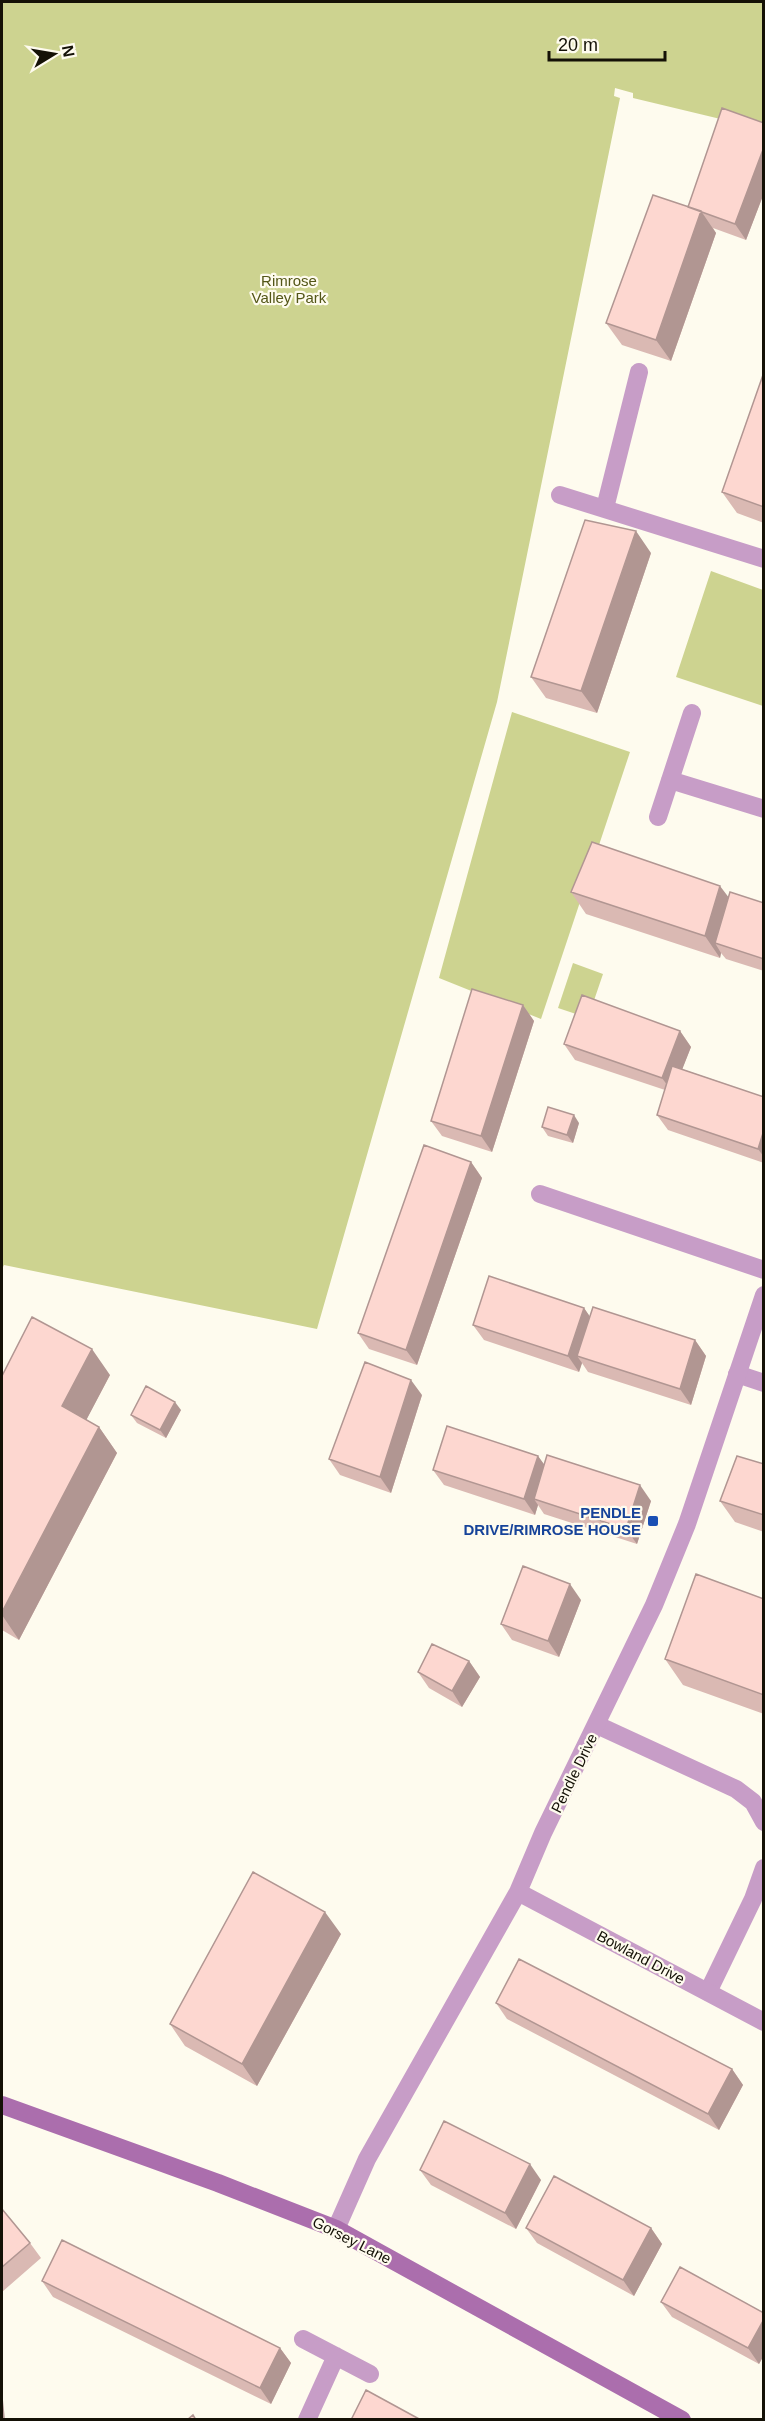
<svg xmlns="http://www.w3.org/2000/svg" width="765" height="2421" font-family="Arial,sans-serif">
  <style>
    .green { fill: #cdd390 }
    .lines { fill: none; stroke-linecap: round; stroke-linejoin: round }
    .lane { stroke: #c79dc7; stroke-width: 18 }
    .street { stroke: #c79dc7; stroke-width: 18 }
    .secondary { stroke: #ab6ead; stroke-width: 18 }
    .wall { fill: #dab9b3 }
    .shaded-wall { fill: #b19692 }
    .building { fill: #fdd7d0; stroke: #b19692; stroke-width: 1.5 }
    .transit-dot { fill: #1a4fb4; stroke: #fefbee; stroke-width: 2 }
    .labels { text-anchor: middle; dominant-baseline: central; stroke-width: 4.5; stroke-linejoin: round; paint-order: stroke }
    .park-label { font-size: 15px; fill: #535617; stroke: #fefbee }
    .transit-label { font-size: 15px; font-weight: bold; fill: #164399; stroke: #fefbee; text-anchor: end }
    .street-label { font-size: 15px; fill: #141106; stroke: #fefbee }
  </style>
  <rect width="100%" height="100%" fill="#fefbee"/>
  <path class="green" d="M2,2H763V133L733,122L633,98V93L615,88L614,96L620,98L497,702L317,1329L4,1265L2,1269Z
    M711,571L763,590V706L676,677Z
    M512,712L630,752L541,1019L439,978Z
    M573,963L603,974L588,1018L558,1008Z"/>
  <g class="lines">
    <path class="lane" d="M605,508L639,372
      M670,780L764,809
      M658,817L692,713
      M540,1194L764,1270
      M737,1374L764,1383
      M597,1725L736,1789L753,1802L764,1822
      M708,1992L753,1899L764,1868"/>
    <path class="street" d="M560,495L764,559
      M518,1892L764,2022
      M336,2229L367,2159L518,1892L543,1833L654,1605L687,1524L764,1295
      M303,2339L370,2374
      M307,2420L336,2356"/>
    <path class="secondary" d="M2,2105L218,2183L336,2229L682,2420"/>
  </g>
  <path class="wall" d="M764,123V193L746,240L713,228L716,233L671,361L622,345L606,323L688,207Z
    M764,372V523L737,513L722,492Z
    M651,553L597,713L546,698L531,677Z
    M571,892L728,897L764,903V971L726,959L721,953L720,958L586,914Z
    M523,1005L534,1021L492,1152L442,1136L431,1121Z
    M680,1031L691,1047L682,1069L764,1097V1163L668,1130L657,1115L665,1090L575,1060L564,1044Z
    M579,1123L573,1143L548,1136L542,1127Z
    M471,1162L482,1178L417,1365L369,1349L358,1333Z
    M584,1308L590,1317L695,1340L706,1356L691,1405L588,1372L582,1363L579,1372L484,1340L473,1325Z
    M110,1375L86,1420L99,1427L117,1453L19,1640L2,1630V1376Z
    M422,1395L391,1493L340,1475L329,1459Z
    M181,1410L166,1438L137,1423L131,1415Z
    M538,1456L544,1465L651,1501L637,1544L544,1514L538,1505L535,1515L444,1485L433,1470Z
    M764,1464V1532L735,1522L720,1501Z
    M764,1599V1714L683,1685L665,1659Z
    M581,1600L559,1657L512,1640L501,1624Z
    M469,1661L480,1677L462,1707L429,1688L418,1672Z
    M341,1934L257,2086L185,2046L170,2024Z
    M496,2003L732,2069L743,2085L719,2130L507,2019Z
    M420,2170L541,2180L516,2229L431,2185Z
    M2,2209L30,2243L41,2258L2,2292Z
    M526,2228H651L662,2244L634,2296L537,2243Z
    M42,2281L280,2348L291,2363L271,2404L53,2297Z
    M661,2302L764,2313V2355L759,2364L672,2317Z"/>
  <path class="shaded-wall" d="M764,147V193L746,240L735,224Z
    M701,211L716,233L671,361L656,340Z
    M636,531L651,553L597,713L581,691Z
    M720,886L736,907L715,943L721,953L720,958L705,936Z
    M523,1005L534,1021L492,1152L481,1136Z
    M680,1031L691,1047L673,1093L662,1078Z
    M574,1115L579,1123L573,1143L567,1135Z
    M764,1130V1157L758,1149Z
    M471,1162L482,1178L417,1365L406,1350Z
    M584,1308L595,1324L577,1356L582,1363L579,1372L568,1356Z
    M695,1340L706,1356L691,1405L680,1389Z
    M92,1349L110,1375L80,1432L62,1406Z
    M411,1380L422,1395L391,1493L380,1477Z
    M175,1402L181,1410L166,1438L160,1430Z
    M99,1427L117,1453L19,1640L2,1615V1612Z
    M538,1456L549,1471L534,1499L538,1505L535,1515L524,1499Z
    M640,1485L651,1501L637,1544L626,1529Z
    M570,1584L581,1600L559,1657L548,1641Z
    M469,1661L480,1677L462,1707L452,1691Z
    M325,1912L341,1934L257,2086L242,2064Z
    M732,2069L743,2085L719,2130L708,2114Z
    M530,2164L541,2180L516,2229L505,2213Z
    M651,2228L662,2244L634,2296L623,2280Z
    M764,2319V2355L759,2364L748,2348Z
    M280,2348L291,2363L271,2404L260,2388Z
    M2,2390L5,2420H2Z"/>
  <path class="building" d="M722,108L764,123V147L735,224L688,207Z
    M653,195L701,211L656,340L606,323Z
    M764,372V507L722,492Z
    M585,520L636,531L581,691L531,677Z
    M592,842L720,886L705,936L571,892Z
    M730,892L764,903V959L715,943Z
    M472,989L523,1005L481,1136L431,1121Z
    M582,995L680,1031L662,1078L564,1044Z
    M672,1066L764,1097V1130L758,1149L657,1115Z
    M548,1107L574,1115L567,1135L542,1127Z
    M424,1145L471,1162L406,1350L358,1333Z
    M489,1276L584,1308L568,1356L473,1325Z
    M593,1307L695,1340L680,1389L577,1356Z
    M32,1317L92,1349L62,1406L99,1427L2,1612V1376Z
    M365,1362L411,1380L380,1477L329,1459Z
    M146,1386L175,1402L160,1430L131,1415Z
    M447,1426L538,1456L524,1499L433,1470Z
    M547,1455L640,1485L626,1529L534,1499Z
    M737,1456L764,1464V1515L720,1501Z
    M523,1566L570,1584L548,1641L501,1624Z
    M696,1574L764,1599V1695L665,1659Z
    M432,1644L469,1661L452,1691L418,1672Z
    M253,1872L325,1912L242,2064L170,2024Z
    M519,1959L732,2069L708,2114L496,2003Z
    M444,2121L530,2164L505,2213L420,2170Z
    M554,2176L651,2228L623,2280L526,2228Z
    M2,2209L30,2243L2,2267Z
    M62,2240L280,2348L260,2388L42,2281Z
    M680,2267L764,2313V2319L748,2348L661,2302Z
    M366,2390L421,2420H351Z
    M193,2415L196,2420H187Z"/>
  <rect class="transit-dot" x="647" y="1515" width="12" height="12" rx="3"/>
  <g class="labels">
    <g class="park-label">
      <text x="289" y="280">Rimrose<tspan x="289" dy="17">Valley Park</tspan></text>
    </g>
    <g class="transit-label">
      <text x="641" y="1512">PENDLE<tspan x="641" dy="17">DRIVE/RIMROSE HOUSE</tspan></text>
    </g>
    <g class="street-label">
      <text transform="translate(574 1773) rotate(-64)">Pendle Drive</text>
      <text transform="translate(641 1957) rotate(28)">Bowland Drive</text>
      <text transform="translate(352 2240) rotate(27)">Gorsey Lane</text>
    </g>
  </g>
  <rect width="765" height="2421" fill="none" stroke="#141106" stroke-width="6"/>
  <g transform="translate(54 54) rotate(79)" stroke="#fefbee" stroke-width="4.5" paint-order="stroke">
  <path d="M0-4.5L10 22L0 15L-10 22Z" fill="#141106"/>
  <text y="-9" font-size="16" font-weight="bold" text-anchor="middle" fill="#141106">N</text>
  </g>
  <path d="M549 51v9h116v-9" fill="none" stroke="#141106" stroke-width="3"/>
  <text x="558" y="51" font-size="18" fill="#141106" stroke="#fefbee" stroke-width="4.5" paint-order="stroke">20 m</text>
</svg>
